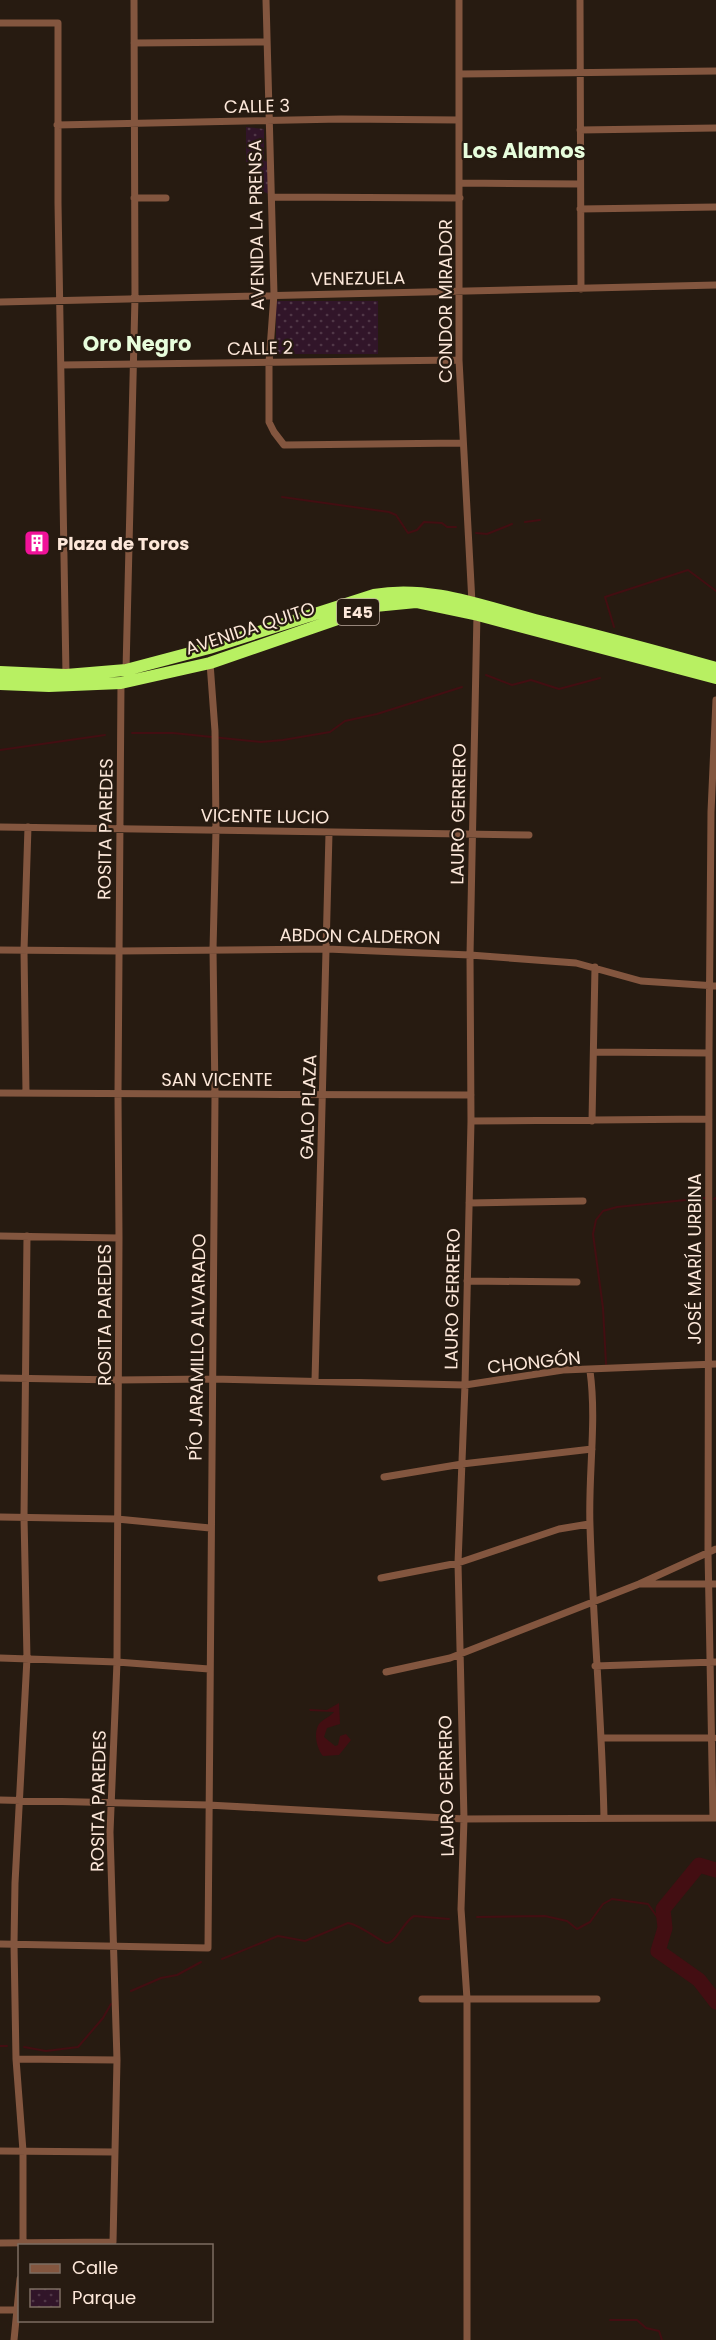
<svg xmlns="http://www.w3.org/2000/svg" width="716" height="2340" font-family="Poppins,sans-serif">
  <style>
    .park { fill: url(#park-dots) }
    .water { fill: #430e12 }
    .lines { fill: none; stroke-linecap: round; stroke-linejoin: round }
    .stream { stroke: #430e12; stroke-width: 2 }
    .river { stroke: #430e12; stroke-width: 15 }
    .minor { stroke: #83563f; stroke-width: 7 }
    .trunk { stroke: #b8f062; stroke-width: 12 }
    .labels { text-anchor: middle; dominant-baseline: central; stroke-width: 4.5; stroke-linejoin: round; paint-order: stroke }
    .shield { fill: #271b11; stroke: #bdaa9e; stroke-width: 1.5 }
    .shield-label { font-size: 16px; font-weight: bold; fill: #fde8da }
    .street-label { font-size: 18px; fill: #fde8da; stroke: #271b11 }
    .poi-label { font-size: 18px; font-weight: bold; fill: #fde8da; stroke: #271b11; text-anchor: start }
    .quarter-label { font-size: 21px; font-weight: bold; fill: #e7fddc; stroke: #271b11 }
  </style>
  <defs>
    <pattern id="park-dots" width="8" height="8" patternUnits="userSpaceOnUse" patternTransform="scale(1.5)"><rect width="8" height="8" fill="#311529"/><path d="M2 2h.1M6 6h.1" fill="none" stroke="#503747" stroke-width="1.8" stroke-linecap="round"/></pattern>
  </defs>
  <rect width="100%" height="100%" fill="#271b11"/>
  <path class="park" d="M246,127L264,129V161L269,162V194L250,186V163L246,162Z
    M276,301H378V354H276Z"/>
  <path class="water" d="M339,1703L340,1724L327,1728L324,1737L335,1746L338,1745L340,1736L346,1734L351,1740L339,1755L323,1756C317,1749 313,1733 319,1724C323,1719 330,1717 334,1712L310,1711L309,1709L327,1710Z"/>
  <g class="lines">
    <path class="stream" d="M282,497L389,512L396,515L408,533L417,530L424,522L442,523L447,527H456
      M525,522L540,520
      M476,533L487,534L512,524
      M614,627L605,597L688,570L716,591
      M486,675L512,685L531,680L559,689L600,678
      M132,733H173L261,742L283,740L330,732L345,721L377,714L462,687
      M0,750L105,735
      M714,1199L716,1198
      M606,1364L603,1308L593,1234L596,1220L603,1211L617,1207L705,1198
      M477,1917L545,1916L567,1921L577,1929L590,1922L603,1904L612,1899L648,1904L665,1928
      M222,1959L278,1936L305,1941L348,1923C361,1925 384,1944 387,1943C396,1943 404,1921 414,1916L449,1919
      M131,1991L161,1978L177,1975L201,1962
      M0,2046H7
      M24,2047L46,2051L78,2047L103,2018L111,2004
      M610,2320H637L646,2328L659,2331L662,2340"/>
    <path class="river" d="M716,1870L699,1865L663,1909L665,1928L658,1951L699,1980L716,2002"/>
    <path class="minor" d="M266,0L274,294L269,363V422L274,432L284,445L463,443
      M459,0V360L472,603
      M580,0L581,289
      M0,23H58V203L66,675
      M134,43L267,42
      M459,74L716,71
      M57,125L341,119L459,120
      M580,130L716,128
      M459,183L580,184
      M272,197L460,198
      M134,198H166
      M580,209L716,207
      M0,302L716,285
      M61,365L459,360
      M126,670L135,297L134,0
      M0,827L529,835
      M0,950L119,951L327,949L470,955L576,963L641,981L716,986
      M594,1052L709,1053
      M0,1093C157,1095 314,1094 471,1095
      M26,1093L24,950L28,827
      M471,1121L709,1119
      M592,1121L595,967
      M469,1203L583,1201
      M0,1236L119,1238
      M467,1281L577,1282
      M590,1371C597,1422 588,1474 590,1526C593,1623 602,1720 604,1818
      M0,1378L118,1380L212,1379L465,1385L563,1370L716,1364
      M315,1381L329,833
      M384,1477L462,1464L592,1449
      M0,1517L117,1519L210,1528
      M381,1578L458,1563L559,1529L589,1524
      M641,1584H716
      M0,1658L117,1662L209,1669
      M595,1666L716,1662
      M386,1672L450,1658L639,1584L716,1549
      M602,1738H714
      M0,1800L208,1805L464,1819L716,1818
      M713,1818L708,1552L709,1053L711,812L716,700
      M0,1944L208,1948L215,1096L213,949L216,830L215,731L210,663
      M422,1999H597
      M16,2059L117,2060
      M0,2151L114,2152
      M0,2243L113,2242L117,2060L110,1832L117,1662L119,1238L118,1094L121,683
      M23,2246V2151L16,2059L14,1944L15,1883L27,1658L24,1517L27,1236
      M0,2310H20
      M14,2340L20,2279
      M467,2340V1999L461,1909L464,1819L458,1563L465,1385L471,1121L470,955L477,613"/>
    <path class="trunk" d="M0,672L66,675L126,670L209,648L374,595C428,585 482,606 535,620C595,635 656,651 716,668
      M0,684L49,686L121,683L210,663L375,606L416,602L478,615L716,678"/>
  </g>
  <defs>
    <symbol id="building-square" viewBox="-11 -11 22 22"><rect x="-9" y="-9" width="18" height="18" rx="4" fill="#f01299" stroke="#271b11"/><path d="M-4-6H4V6H1V3H-1V6H-4ZM-2.5-4.3h1.7v1.8h-1.7ZM.8-4.3h1.7v1.8H.8ZM-2.5-1h1.7V.8h-1.7ZM.8-1h1.7V.8H.8Z" fill="#fff"/></symbol>
  </defs>
  <g fill-rule="evenodd">
    <use href="#building-square" x="22" y="528" width="30" height="30"/>
  </g>
  <g class="labels">
    <rect class="shield" x="337" y="599" width="42" height="26" rx="4.5"/>
    <g class="shield-label">
      <text x="358" y="612">E45</text>
    </g>
    <g class="street-label">
      <text transform="translate(257 106) rotate(-1)">CALLE 3</text>
      <text transform="translate(256 225) rotate(-91)">AVENIDA LA PRENSA</text>
      <text transform="translate(358 278) rotate(-1)">VENEZUELA</text>
      <text transform="translate(445 301) rotate(-90)">CONDOR MIRADOR</text>
      <text transform="translate(260 348) rotate(-1)">CALLE 2</text>
      <text transform="translate(250 628) rotate(-18)">AVENIDA QUITO</text>
      <text transform="translate(458 814) rotate(-89)">LAURO GERRERO</text>
      <text transform="translate(265 816) rotate(1)">VICENTE LUCIO</text>
      <text transform="translate(105 829) rotate(-89)">ROSITA PAREDES</text>
      <text transform="translate(360 936) rotate(1)">ABDON CALDERON</text>
      <text x="217" y="1079">SAN VICENTE</text>
      <text transform="translate(308 1107) rotate(-88)">GALO PLAZA</text>
      <text transform="translate(694 1259) rotate(-90)">JOSÉ MARÍA URBINA</text>
      <text transform="translate(452 1299) rotate(-89)">LAURO GERRERO</text>
      <text transform="translate(104 1315) rotate(-90)">ROSITA PAREDES</text>
      <text transform="translate(197 1347) rotate(-89)">PÍO JARAMILLO ALVARADO</text>
      <text transform="translate(534 1362) rotate(-6)">CHONGÓN</text>
      <text transform="translate(446 1786) rotate(-91)">LAURO GERRERO</text>
      <text transform="translate(98 1801) rotate(-89)">ROSITA PAREDES</text>
    </g>
    <g class="poi-label">
      <text x="57" y="543">Plaza de Toros</text>
    </g>
    <g class="quarter-label">
      <text x="524" y="150">Los Alamos</text>
      <text x="137" y="343">Oro Negro</text>
    </g>
  </g>
  <rect x="18" y="2244" width="195" height="78" fill="#271b11" stroke="#7d6d61" stroke-width="1.5"/>
  <rect x="30" y="2264" width="30" height="9" fill="#83563f" stroke="#7d6d61" stroke-width="1.5"/>
  <text x="72" y="2274" font-size="18" fill="#fde8da">Calle</text>
  <rect x="30" y="2289" width="30" height="18" fill="url(#park-dots)" stroke="#7d6d61" stroke-width="1.5"/>
  <text x="72" y="2304" font-size="18" fill="#fde8da">Parque</text>
</svg>
